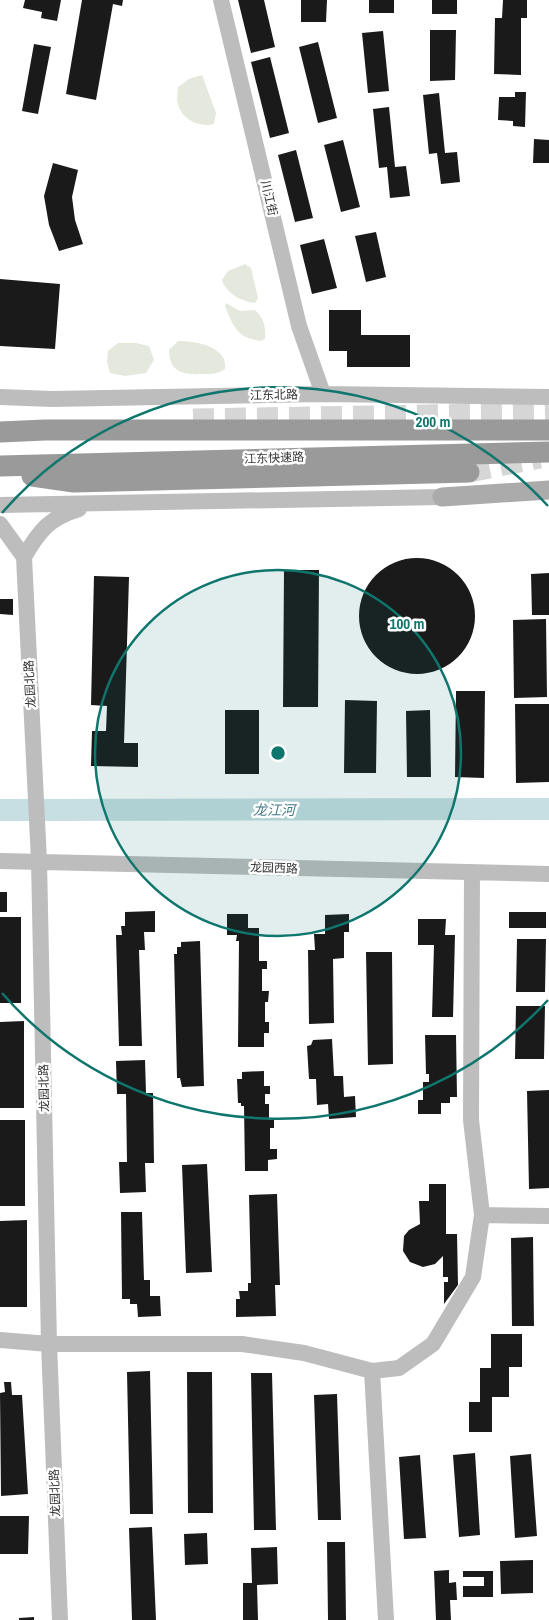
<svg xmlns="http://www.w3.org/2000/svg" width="549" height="1620" font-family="'Archivo Narrow','Noto Sans SC',sans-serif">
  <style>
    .green { fill: #e5e8dd }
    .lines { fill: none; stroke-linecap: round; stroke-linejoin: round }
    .river { stroke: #c7dee2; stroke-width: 22 }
    .building { fill: #1a1a1a }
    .highway-tunnel { stroke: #d6d6d6; stroke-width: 21; stroke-dasharray: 21 11; stroke-linecap: butt }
    .secondary { stroke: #bdbdbd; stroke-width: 16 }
    .primary { stroke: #ababab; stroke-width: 19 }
    .highway { stroke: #9a9a9a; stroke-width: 21 }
    .ring { fill: none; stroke: #0f766e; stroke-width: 2.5 }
    .labels { text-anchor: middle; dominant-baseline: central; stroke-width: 5; stroke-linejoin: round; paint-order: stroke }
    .street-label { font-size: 12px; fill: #333; stroke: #fff }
    .water-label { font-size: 14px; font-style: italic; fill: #467a87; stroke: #fff }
    .centre { fill: #0f766e; stroke: #fff; stroke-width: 2.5 }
    .ring-label { font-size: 15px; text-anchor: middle; font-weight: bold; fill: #0f766e; stroke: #fff; stroke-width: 5; stroke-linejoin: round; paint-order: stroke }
  </style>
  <rect width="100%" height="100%" fill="#fff"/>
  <path class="green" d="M202,75L216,113L214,124C200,128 181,119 178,104C176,99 178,92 178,87L189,79Z
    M245,264L251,268L258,298L255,303C242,302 226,293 222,280L228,271Z
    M226,303L240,311L255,310C264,318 266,327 265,339L261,341C237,338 233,326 225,306Z
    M178,341C195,341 228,346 225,369C218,374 211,374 202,374C183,375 169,372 169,350Z
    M118,343H136L149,346L154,360L146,373L125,376L110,373L107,362L108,351Z"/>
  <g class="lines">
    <path class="river" d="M0,810L549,809"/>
  </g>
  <path class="building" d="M25,0H61L57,21L41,18L42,12L23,8Z
    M82,0H123L122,6L113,4L96,100L66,94Z
    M238,0H264L275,47L251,53Z
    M301,0H327L326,22H301Z
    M369,0H394V13H369Z
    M432,0H457V14H432Z
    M503,0H527V18H521V75L494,74L495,18H502Z
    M430,30H456L455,80L430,81Z
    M383,31L389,91L368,93L362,33Z
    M318,42L337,118L318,123L299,47Z
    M34,44L51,47L38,114L22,111Z
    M270,57L289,133L270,138L251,62Z
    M515,92H526L525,127L513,126V121L498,120L499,97H515Z
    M439,93L445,153L457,152L460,182L441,184L437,153L429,154L423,95Z
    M389,107L395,167L406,166L410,196L390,198L387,167L379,168L373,109Z
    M534,139L549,140V163H533Z
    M343,140L360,207L341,212L324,145Z
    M296,150L313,218L295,222L278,155Z
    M53,163L78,170L72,197L75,220L83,244L59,251L49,225L44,196Z
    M376,232L386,277L366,282L355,236Z
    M324,239L337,288L312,294L300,245Z
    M0,279L60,284L55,349L0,346Z
    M329,310H361V335H410V367H347V351H329Z
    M359 616a58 58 0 1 1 116 0a58 58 0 1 1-116 0Z
    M284,570H319L318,707H283Z
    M549,573V615H532L531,574Z
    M94,576L129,577L124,743H138V767L91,766L92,731H106L107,706L91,705Z
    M0,599H13V615L0,614Z
    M546,619L547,697L514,698L513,620Z
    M456,691H485L484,778L455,777Z
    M345,700L377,701L376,773H344Z
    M515,704H549V782L516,783Z
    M225,710H259V774H225Z
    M430,710L431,777H407L406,711Z
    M0,892H7V912H0Z
    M155,911V932H144L145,950H139L142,1046H119L116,935H122L121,926H125V912Z
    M509,912H546V928H509Z
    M227,914H248V928H259V961H267V969H262V991H269L268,1002H265V1022H269V1033H264V1047H238L239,941H236L237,935H227Z
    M349,914V932H344V958L333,959L334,1023L309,1024L308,950H315L314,934H325V915Z
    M0,917H21V1003H0Z
    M418,919H446L445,935H455L453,1017H432L434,945H418Z
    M517,939H546L545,992H516Z
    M200,941L204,1086L182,1087L180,1078H177L174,954H177V947H181V942Z
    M366,952H392L393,1064L368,1065Z
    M516,1006H545L544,1059H515Z
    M24,1021V1108H0V1022Z
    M425,1035H456L457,1097H450V1103H441V1114H418V1100H423V1082H429V1074H426Z
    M332,1039L334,1076H343L344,1097L355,1096L356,1117L329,1119L328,1104L317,1105L316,1079H309L307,1046L311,1045L313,1040Z
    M145,1060L146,1093H153L154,1163H145L146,1192L120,1193L119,1162H127L126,1094H117L116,1061Z
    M264,1071V1086H270V1094H265V1104H269V1120H274V1128H270V1149H277V1159L268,1160V1171H245L244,1106H241V1103H238L237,1079H242V1072Z
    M549,1090V1188L529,1189L527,1091Z
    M0,1120H25V1206H0Z
    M207,1164L212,1272L186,1273L182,1165Z
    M429,1184H446V1234H457L458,1285L444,1304V1282H448V1277H443V1256L435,1264L423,1267L410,1262L403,1251L404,1236L409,1230L420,1224L419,1201H429Z
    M277,1194L280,1285H275L276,1316L236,1317V1299H240L239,1291H248V1283H251L249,1195Z
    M121,1212H142L144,1280H150V1296H160L161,1316L138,1317L137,1304H130V1299H122Z
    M27,1220V1307H0V1221Z
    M533,1237L534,1326H512L511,1238Z
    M491,1334H522V1367H509V1397H492V1432H469V1402H480V1368H491Z
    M150,1371L153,1514H130L127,1372Z
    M187,1372H212L213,1513H188Z
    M251,1373H272L276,1530H254Z
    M4,1382H11L12,1395H22L28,1494L1,1496L0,1393L5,1392Z
    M337,1394L341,1520H318L314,1395Z
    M475,1453L480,1535L459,1537L453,1455Z
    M531,1454L537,1536L515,1538L510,1456Z
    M420,1455L426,1538L404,1539L399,1457Z
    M0,1516H29L28,1554H0Z
    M152,1527L156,1620H132L129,1528Z
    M207,1533L208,1564L185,1565L184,1534Z
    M327,1542H345L346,1620H328Z
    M277,1547L278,1584L257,1585L258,1620H243V1583H252L251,1548Z
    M533,1560V1593L501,1594L500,1561Z
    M449,1570V1583L456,1582L457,1600H450L451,1620H436L434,1571Z
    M463,1571H493V1597H463V1586H484V1577H463Z
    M34,1617V1620H19V1618Z"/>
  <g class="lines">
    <path class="highway-tunnel" d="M193,419L549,413
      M469,472L540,458"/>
    <path class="secondary" d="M221,0L299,326L323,394
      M0,397L52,399L323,394L549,397
      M0,505L442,497
      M0,524L24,557
      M24,557L39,861L49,1344L60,1620
      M24,557C39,531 49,518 79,509
      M0,861L549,874
      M482,1215L549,1216
      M0,1340L49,1344H242L304,1353L372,1371L399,1368L433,1344L473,1277L482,1215L471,1120L472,874
      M372,1371L386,1620"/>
    <path class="primary" d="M442,497L549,490"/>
    <path class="highway" d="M0,432L45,430H549
      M0,466L549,452
      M32,476L74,482L469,472"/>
  </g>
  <circle cx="278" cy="753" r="183" fill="#0f766e" fill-opacity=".12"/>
  <g class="ring">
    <circle cx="278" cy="753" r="183"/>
    <path d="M548 1000A366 366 0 0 1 2 993M2 513A366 366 0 0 1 548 506"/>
  </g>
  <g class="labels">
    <g class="street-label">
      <text transform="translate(269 198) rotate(77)">川江街</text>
      <text transform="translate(274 395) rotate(-1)">江东北路</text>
      <text transform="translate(274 458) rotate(-2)">江东快速路</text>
      <text transform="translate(30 684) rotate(-93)">龙园北路</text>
      <text transform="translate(274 868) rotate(2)">龙园西路</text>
      <text transform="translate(44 1088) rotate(-91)">龙园北路</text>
      <text transform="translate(55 1493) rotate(-92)">龙园北路</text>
    </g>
    <g class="water-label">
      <text x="274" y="810">龙江河</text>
    </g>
  </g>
  <circle cx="278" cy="753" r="8" class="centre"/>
  <g class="ring-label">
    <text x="433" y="427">200 m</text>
    <text x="407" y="629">100 m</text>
  </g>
</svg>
